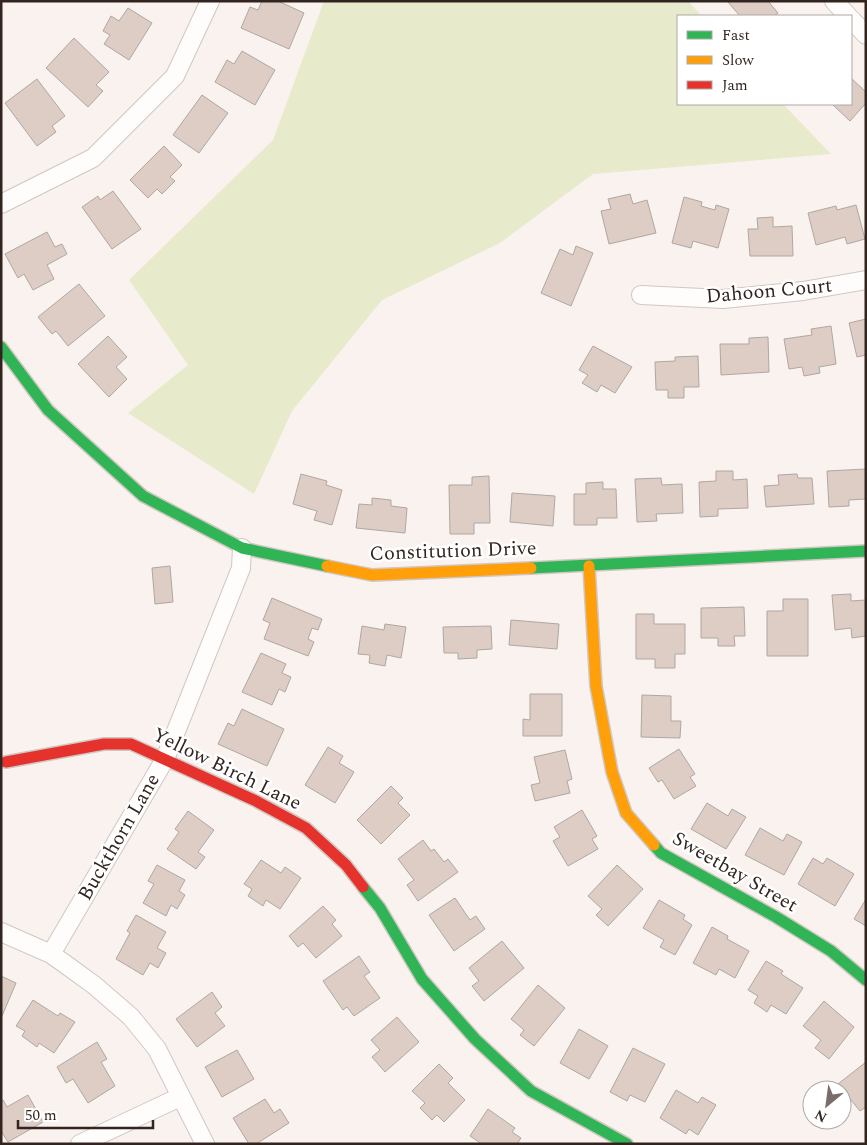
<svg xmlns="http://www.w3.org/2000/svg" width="867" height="1145" font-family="Spectral,serif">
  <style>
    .green { fill: #e8eacc }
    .building { fill: #ddcdc5; stroke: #b0a7a2 }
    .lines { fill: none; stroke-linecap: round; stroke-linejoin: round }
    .street-casing { stroke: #d0c7c2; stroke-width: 20 }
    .fast-casing { stroke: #d0c7c2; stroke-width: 14 }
    .slow-casing { stroke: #d0c7c2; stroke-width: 14 }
    .jam-casing { stroke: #d0c7c2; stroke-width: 14 }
    .street { stroke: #fefdfc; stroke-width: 18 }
    .fast { stroke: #30b455; stroke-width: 11 }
    .slow { stroke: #ff9f0a; stroke-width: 11 }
    .jam { stroke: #e5322d; stroke-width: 11 }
    .labels { text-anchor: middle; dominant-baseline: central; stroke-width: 5; stroke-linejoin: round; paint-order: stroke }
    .street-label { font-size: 20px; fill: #322520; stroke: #fff }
  </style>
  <rect width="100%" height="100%" fill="#faf2ee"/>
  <path class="green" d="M324,1H688L702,16H678V104H783L831,154L593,174L500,243L382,300L292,411L254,494L128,413L188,365L129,280L273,140Z"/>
  <path class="building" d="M262,1H278L304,13L289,49L241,28L250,7L258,10Z
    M727,1H768L778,13L774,16H740Z
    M128,8L152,23L129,60L104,44L110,35L103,31L111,16L119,21Z
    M74,38L109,72L96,85L103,91L88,107L46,68Z
    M242,51L275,70L255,105L215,82L227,60L234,64Z
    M851,78L866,92V103L850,121L832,104H851Z
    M37,79L65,116L52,126L56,132L37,146L5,103Z
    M202,95L228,113L199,153L173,135Z
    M164,146L182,165L170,177L175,181L162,194L157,189L148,198L130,180Z
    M113,191L141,229L112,249L82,207L98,196L100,200Z
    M630,194L633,204L647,200L656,233L609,244L601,211L611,209L608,199Z
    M684,197L702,202L701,206L715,210L716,205L729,209L718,248L693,241L691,248L672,243Z
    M856,205L865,239L847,244L845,237L816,245L808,213L836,206L837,210Z
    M773,217V227L792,226L793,256H750L748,229H758L757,218Z
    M47,232L55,247L62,244L67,254L47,265L54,279L33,290L24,274L18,278L5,254Z
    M576,246L593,253L571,306L541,293L560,249L573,255Z
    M79,284L105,316L68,346L56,331L52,334L38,317Z
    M866,319V355L857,357L849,323Z
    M831,326L836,364L819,367L820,373L804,376L802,367L789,369L784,339L812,335L811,329Z
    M108,336L127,357L116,367L127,379L109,397L78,364Z
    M768,337L769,372L721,375L720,344H749V338Z
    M593,346L632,367L615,393L601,385L597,392L582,383L588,375L579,370Z
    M698,356L699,387H684V398H668V390H656L655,362L675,361V357Z
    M866,469V499L849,500V506L829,507L827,471Z
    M716,471H733V480L747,479L748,508L718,509V516L700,517L699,482L716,481Z
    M301,474L327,481L326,485L342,490L332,525L314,520L317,511L293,504Z
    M797,474L798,478H812L814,504L766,507L764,486L779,485L778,475Z
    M489,476L490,523H474V534H450L449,485H472V477Z
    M661,478L662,485L682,484L683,513L656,514L657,521L637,522L635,479Z
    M603,482V489H616L617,518H597V525H574V494H586V483Z
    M512,493L555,496L553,526L510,522Z
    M372,498L391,500V506L407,508L405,533L356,528L359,504L372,505Z
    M170,566L173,602L155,604L152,568Z
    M851,594V601L866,600V636L852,638L851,628L835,630L832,595Z
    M272,598L322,619L318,630L312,628L308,639L314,642L308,656L264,639L270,623L263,620Z
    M783,599H808V656H767V611H783Z
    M744,607L745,636H734L735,646H718V638H701V608Z
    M636,614H654V624H685V654H675V668H655V659H636Z
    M511,620L559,624L557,649L509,645Z
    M385,624L406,627L401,658L387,655L385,666L369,663L370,655L358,654L362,626L384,630Z
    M491,626L492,649L477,650V658L458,659V653H444L443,627Z
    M261,653L286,664L282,673L291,677L285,692L279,689L272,705L242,692Z
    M530,694H562V736H523V719L530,720Z
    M642,695L671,696V721H681L680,738L641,737Z
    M242,709L284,729L267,766L218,744L228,723L234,726Z
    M328,747L343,756L339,763L354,772L335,803L305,785Z
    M679,749L695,774L690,777L696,786L674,799L662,780L658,782L649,768Z
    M565,750L572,779L567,781L570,793L535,801L531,785L540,783L534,757Z
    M391,786L403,798L398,803L410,815L381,844L357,820Z
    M707,803L728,816L732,809L746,817L726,849L691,829Z
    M582,810L597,836L592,839L598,849L568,866L553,841L560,837L554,827Z
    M188,811L214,830L198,852L205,857L196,869L167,849L179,832L175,829Z
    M760,828L783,841L787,834L802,842L784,875L745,855Z
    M423,840L431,851L434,849L444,862L448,859L458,872L418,901L407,885L414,880L398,859Z
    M813,858L823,864L827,858L854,874L835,906L798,884Z
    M261,860L281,873L285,867L301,878L280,909L266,900L263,906L248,896L252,889L244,884Z
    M157,865L185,880L179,891L185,895L177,909L171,905L166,916L143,903L154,884L148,881Z
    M617,865L643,889L608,926L596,915L602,909L588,896Z
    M455,898L470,920L476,916L485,929L454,951L429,915Z
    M866,899V926L854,919Z
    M659,900L685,915L683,919L692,925L675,955L660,947L664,940L643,928Z
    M323,906L336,920L332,924L342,936L316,958L303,943L298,947L289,936Z
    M136,915L166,932L157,948L166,953L158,968L150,963L143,975L116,959L130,933L127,931Z
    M712,927L728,936L727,939L749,951L735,978L719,969L716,975L693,963Z
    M502,941L524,968L484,1001L472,986L479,981L469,968Z
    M359,956L370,972L364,976L380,998L354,1016L347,1007L343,1010L323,981Z
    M766,961L783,971L781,974L803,988L786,1014L771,1005L767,1012L754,1003L758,996L748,990Z
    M1,976L16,983L2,1016H1Z
    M538,985L565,1008L534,1046L520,1035L524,1030L511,1019Z
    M212,992L222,1007L215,1013L225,1026L197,1047L176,1019Z
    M33,1000L58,1016L60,1013L75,1022L54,1053L39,1043L37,1047L22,1036L25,1031L16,1026Z
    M824,1001L854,1027L829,1059L815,1048L821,1040L803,1026Z
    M397,1017L419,1042L385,1072L372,1057L380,1050L371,1040Z
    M579,1029L608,1046L589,1079L560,1063Z
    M97,1042L107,1059L101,1062L115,1086L88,1103L73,1079L66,1083L57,1067Z
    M633,1048L665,1064L645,1102L630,1095L627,1101L610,1092Z
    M237,1050L254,1079L222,1097L205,1067Z
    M866,1062V1107L860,1111L838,1084Z
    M439,1064L453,1078L448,1083L465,1100L444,1122L437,1115L432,1120L420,1108L425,1103L412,1091Z
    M676,1090L698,1103L702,1097L716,1105L698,1135L689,1129L686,1134L660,1118Z
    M28,1095L43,1122L8,1142L1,1131V1101L3,1100L7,1107Z
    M265,1099L274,1113L280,1109L289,1123L256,1144H249L233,1118Z
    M488,1109L515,1128L512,1132L521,1138L517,1144H482L470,1136Z"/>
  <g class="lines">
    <defs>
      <path id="street" d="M834,1L848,16
        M851,19L866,35
        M1,204L93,158L175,76L210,1
        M641,295L723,299L803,291L866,280
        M1,932L51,954L65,964L94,985L131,1017L157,1049L205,1144
        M51,954L165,759L241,568L242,548
        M80,1144L180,1097"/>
      <path id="fast" d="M1,347L48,410L143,496L242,548L327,566
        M531,568L866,551
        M654,845L661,853L776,917L831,951L866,980
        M363,887L380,908L422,979L475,1039L531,1091L627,1144"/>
      <path id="slow" d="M327,566L372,575L531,568
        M589,566L596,686L612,772L626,813L654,845"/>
      <path id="jam" d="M6,762L104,744H131L256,801L306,828L346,865L363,887"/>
    </defs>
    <use href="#street" class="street-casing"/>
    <use href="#fast" class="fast-casing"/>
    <use href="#slow" class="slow-casing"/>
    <use href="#jam" class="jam-casing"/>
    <use href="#street" class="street"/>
    <use href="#fast" class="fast"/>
    <use href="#slow" class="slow"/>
    <use href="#jam" class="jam"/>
  </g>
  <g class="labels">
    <g class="street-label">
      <text transform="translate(769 291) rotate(-5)">Dahoon Court</text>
      <text transform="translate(453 551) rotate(-2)">Constitution Drive</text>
      <text transform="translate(227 769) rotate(26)">Yellow Birch Lane</text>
      <text transform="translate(119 837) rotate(-60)">Buckthorn Lane</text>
      <text transform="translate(735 872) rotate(30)">Sweetbay Street</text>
    </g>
  </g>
  <rect width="867" height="1145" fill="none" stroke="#322520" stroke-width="5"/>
  <rect x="677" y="15" width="175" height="90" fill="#ffffff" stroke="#ada8a6"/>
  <rect x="687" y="31" width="25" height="8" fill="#30b455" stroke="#ada8a6"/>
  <text x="722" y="40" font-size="15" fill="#322520">Fast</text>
  <rect x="687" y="56" width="25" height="8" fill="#ff9f0a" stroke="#ada8a6"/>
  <text x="722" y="65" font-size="15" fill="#322520">Slow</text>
  <rect x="687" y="81" width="25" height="8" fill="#e5322d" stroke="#ada8a6"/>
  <text x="722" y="90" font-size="15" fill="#322520">Jam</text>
  <g transform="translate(827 1105) rotate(209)"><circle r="24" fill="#ffffff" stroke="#ada8a6"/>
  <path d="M0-4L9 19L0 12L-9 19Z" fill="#786d68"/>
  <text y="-8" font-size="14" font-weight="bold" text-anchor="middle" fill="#322520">N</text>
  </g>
  <path d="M18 1120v8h135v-8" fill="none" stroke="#322520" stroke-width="2.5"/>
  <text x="25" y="1120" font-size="15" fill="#322520" stroke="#ffffff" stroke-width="4" paint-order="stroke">50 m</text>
</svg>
